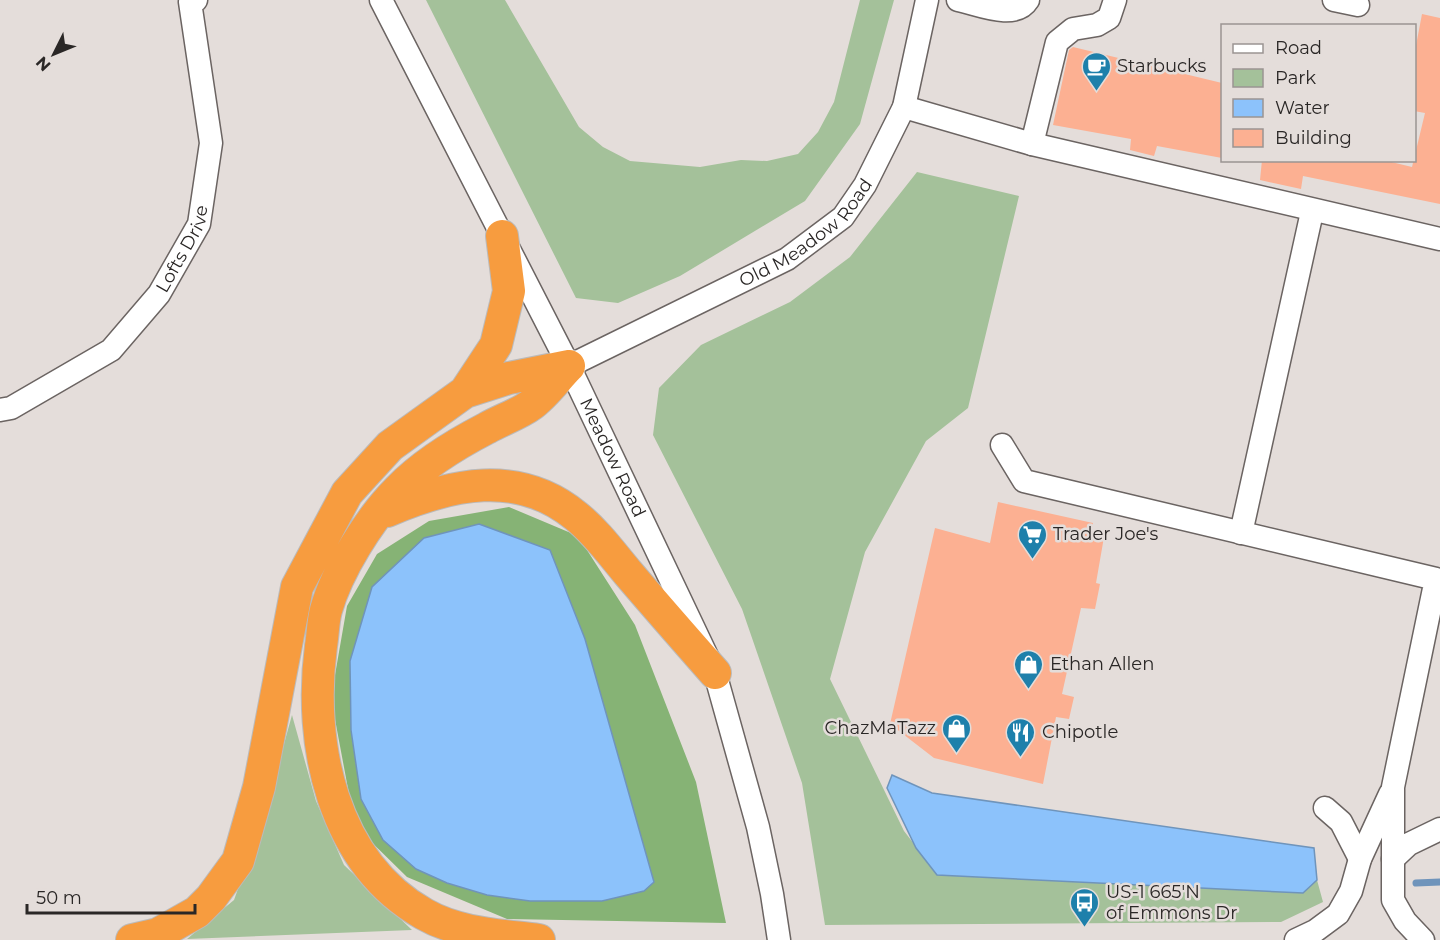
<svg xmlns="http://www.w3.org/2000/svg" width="1440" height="940" font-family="Montserrat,sans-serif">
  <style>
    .green { fill: #a4c19a }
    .forest { fill: #86b375; fill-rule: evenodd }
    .water { fill: #8cc2fb; stroke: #6f94bb; stroke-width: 1.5 }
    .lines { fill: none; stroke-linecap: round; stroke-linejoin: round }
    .stream { stroke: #6f94bb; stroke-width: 7 }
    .building { fill: #fcb092 }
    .minor-casing { stroke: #6b6462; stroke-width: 25 }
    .highway-casing { stroke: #bbbaba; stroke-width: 34 }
    .minor { stroke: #fff; stroke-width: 22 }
    .highway { stroke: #f79c3f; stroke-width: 32 }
    .labels { text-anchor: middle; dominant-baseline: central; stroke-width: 5; stroke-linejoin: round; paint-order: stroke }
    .poi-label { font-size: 18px; fill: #2a2726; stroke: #e4ddda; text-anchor: start }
    .street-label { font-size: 18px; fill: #2a2726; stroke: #e4ddda }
  </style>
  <rect width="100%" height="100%" fill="#e4ddda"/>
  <path class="green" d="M426,0H505L579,127L603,147L630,161L700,167L741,160L767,161L798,154L818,132L834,102L860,0H894L860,124L805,201L680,276L618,303L576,298Z
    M917,172L1019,196L968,408L926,441L865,552L830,679L904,831L938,875L1303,893L1317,880L1323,902L1281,922L825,925L802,783L742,609L653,435L659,388L701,345L790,302L850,257Z
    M292,715L316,801L344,865L412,930L187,939L234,900L263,820Z"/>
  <path class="forest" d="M509,507L578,536L635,625L696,782L726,923L507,919L407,877L355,826L331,698L347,606L377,554L429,521ZM550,550L585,639L654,882L361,799L351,730L350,661Z"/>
  <path class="water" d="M479,524L550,550L585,639L654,882L644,891L602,901H530L487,895L447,883L416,869L383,840L361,799L351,730L350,661L372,587L424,538Z
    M892,775L932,793L1314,848L1317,880L1303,893L937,875L916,848L887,788Z"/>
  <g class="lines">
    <path class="stream" d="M1416,883L1440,882"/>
  </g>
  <path class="building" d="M1422,14L1440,18V204L1303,176L1301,189L1260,180L1262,160H1383L1412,167L1425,113L1414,111V56Z
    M1073,47L1222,83V158L1157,146L1154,156L1130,150L1131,139L1053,125L1069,50Z
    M998,502L1093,523L1090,534L1104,537L1096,583L1100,584L1095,609L1081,608L1062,694L1074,697L1069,719L1056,717L1043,784L934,758L890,724L935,528L990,543Z"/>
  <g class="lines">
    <defs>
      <g id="minor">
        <path id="s1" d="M381,0L569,366L715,673L758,827L772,894L779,940"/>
        <path d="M958,0C978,4 1015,21 1028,0"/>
        <path d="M1334,0L1358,5"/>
        <path d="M904,107L1032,144L1440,239"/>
        <path d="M1032,144L1057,42L1073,29L1097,25L1109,18L1115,0"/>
        <path id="s2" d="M569,366L787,259L843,217L865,185L904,107L927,0"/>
        <path id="s3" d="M0,410L11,408L111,350L159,294L199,224L211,143L190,2L196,0"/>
        <path d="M1002,445L1024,481L1436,579L1393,787V900L1405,921L1423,940"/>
        <path d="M1241,533L1312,212"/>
        <path d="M1325,808L1341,822L1360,859"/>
        <path d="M1393,859L1409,844L1440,829"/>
        <path d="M1296,940L1315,931L1338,914L1351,891L1360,859L1390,794"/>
      </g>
      <path id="highway" d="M465,392L496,345L509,291L502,236
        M387,511C450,484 518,468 576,516C596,532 612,554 628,573C657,607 686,640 715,673
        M132,940L158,934L197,912L211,898L238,861L259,787L297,587L347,493L390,446L465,392L509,378L569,366
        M539,940C501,935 459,934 424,914C332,862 308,743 321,646C323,634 323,621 326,610C337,571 369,519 398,490C422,465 456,444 487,428C501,420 519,414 531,405C545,395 557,378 569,366"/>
    </defs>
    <use href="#minor" class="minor-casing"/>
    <use href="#highway" class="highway-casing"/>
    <use href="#minor" class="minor"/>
    <use href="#highway" class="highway"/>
  </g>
  <defs>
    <symbol id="cafe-pin" viewBox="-11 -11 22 30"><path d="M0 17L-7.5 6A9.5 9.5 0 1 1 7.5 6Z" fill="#1e80ab" stroke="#e4ddda"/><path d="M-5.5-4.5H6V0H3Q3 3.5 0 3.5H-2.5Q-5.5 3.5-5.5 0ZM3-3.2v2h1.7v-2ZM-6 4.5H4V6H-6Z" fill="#fff"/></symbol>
    <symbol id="supermarket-pin" viewBox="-11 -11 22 30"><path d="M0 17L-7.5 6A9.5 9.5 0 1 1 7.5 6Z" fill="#1e80ab" stroke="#e4ddda"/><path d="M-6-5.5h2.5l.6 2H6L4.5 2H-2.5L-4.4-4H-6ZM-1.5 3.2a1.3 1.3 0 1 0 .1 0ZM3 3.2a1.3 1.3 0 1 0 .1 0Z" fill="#fff"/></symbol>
    <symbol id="shop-pin" viewBox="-11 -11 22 30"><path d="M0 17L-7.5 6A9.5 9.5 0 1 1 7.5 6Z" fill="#1e80ab" stroke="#e4ddda"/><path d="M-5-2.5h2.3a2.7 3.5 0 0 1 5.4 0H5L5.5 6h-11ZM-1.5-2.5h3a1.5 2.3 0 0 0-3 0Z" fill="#fff"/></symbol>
    <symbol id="restaurant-pin" viewBox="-11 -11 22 30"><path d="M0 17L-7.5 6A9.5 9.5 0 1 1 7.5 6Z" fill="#1e80ab" stroke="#e4ddda"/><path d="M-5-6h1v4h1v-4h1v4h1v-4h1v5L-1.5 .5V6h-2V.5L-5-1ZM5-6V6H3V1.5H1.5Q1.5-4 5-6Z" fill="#fff"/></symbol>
    <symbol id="bus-pin" viewBox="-11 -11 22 30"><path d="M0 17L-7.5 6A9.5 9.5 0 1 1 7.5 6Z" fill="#1e80ab" stroke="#e4ddda"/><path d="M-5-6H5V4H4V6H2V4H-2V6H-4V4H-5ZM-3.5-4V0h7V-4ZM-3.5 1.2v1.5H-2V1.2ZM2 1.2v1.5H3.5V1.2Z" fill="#fff"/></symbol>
  </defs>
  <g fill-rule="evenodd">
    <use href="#cafe-pin" x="1080" y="50" width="33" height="45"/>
    <use href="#supermarket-pin" x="1016" y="518" width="33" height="45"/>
    <use href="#shop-pin" x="1012" y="648" width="33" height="45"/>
    <use href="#shop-pin" x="940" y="712" width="33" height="45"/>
    <use href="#restaurant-pin" x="1004" y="716" width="33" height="45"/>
    <use href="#bus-pin" x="1068" y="886" width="33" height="45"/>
  </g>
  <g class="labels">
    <g class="poi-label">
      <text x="1117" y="66">Starbucks</text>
      <text x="1053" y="534">Trader Joe's</text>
      <text x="1050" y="664">Ethan Allen</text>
      <text x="936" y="728" text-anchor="end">ChazMaTazz</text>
      <text x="1042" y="732">Chipotle</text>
      <text x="1106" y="892">US-1 665'N<tspan x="1106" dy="21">of Emmons Dr</tspan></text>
    </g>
    <g class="street-label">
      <text stroke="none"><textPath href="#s2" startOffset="274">Old Meadow Road</textPath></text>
      <text stroke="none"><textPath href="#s3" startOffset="252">Lofts Drive</textPath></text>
      <text stroke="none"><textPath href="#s1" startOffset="513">Meadow Road</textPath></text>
    </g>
  </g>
  <rect x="1221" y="24" width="195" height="138" fill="#e4ddda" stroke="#9a9492" stroke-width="1.5"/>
  <rect x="1233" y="44" width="30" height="9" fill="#ffffff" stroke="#9a9492" stroke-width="1.5"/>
  <text x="1275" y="54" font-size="18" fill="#2a2726">Road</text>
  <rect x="1233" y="69" width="30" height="18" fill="#a4c19a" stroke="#9a9492" stroke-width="1.5"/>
  <text x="1275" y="84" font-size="18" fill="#2a2726">Park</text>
  <rect x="1233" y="99" width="30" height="18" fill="#8cc2fb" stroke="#9a9492" stroke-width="1.5"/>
  <text x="1275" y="114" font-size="18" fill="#2a2726">Water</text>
  <rect x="1233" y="129" width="30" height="18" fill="#fcb092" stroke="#9a9492" stroke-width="1.5"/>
  <text x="1275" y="144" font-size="18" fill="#2a2726">Building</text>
  <g transform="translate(54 54) rotate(227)" stroke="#e4ddda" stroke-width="4.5" paint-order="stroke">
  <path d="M0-4.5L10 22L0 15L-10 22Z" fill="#2a2726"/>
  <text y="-9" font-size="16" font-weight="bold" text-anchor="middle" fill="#2a2726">N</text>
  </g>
  <path d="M27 904v9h168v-9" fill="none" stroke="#2a2726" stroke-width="3"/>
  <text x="36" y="904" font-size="18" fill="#2a2726" stroke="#e4ddda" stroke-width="4.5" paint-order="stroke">50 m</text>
</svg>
